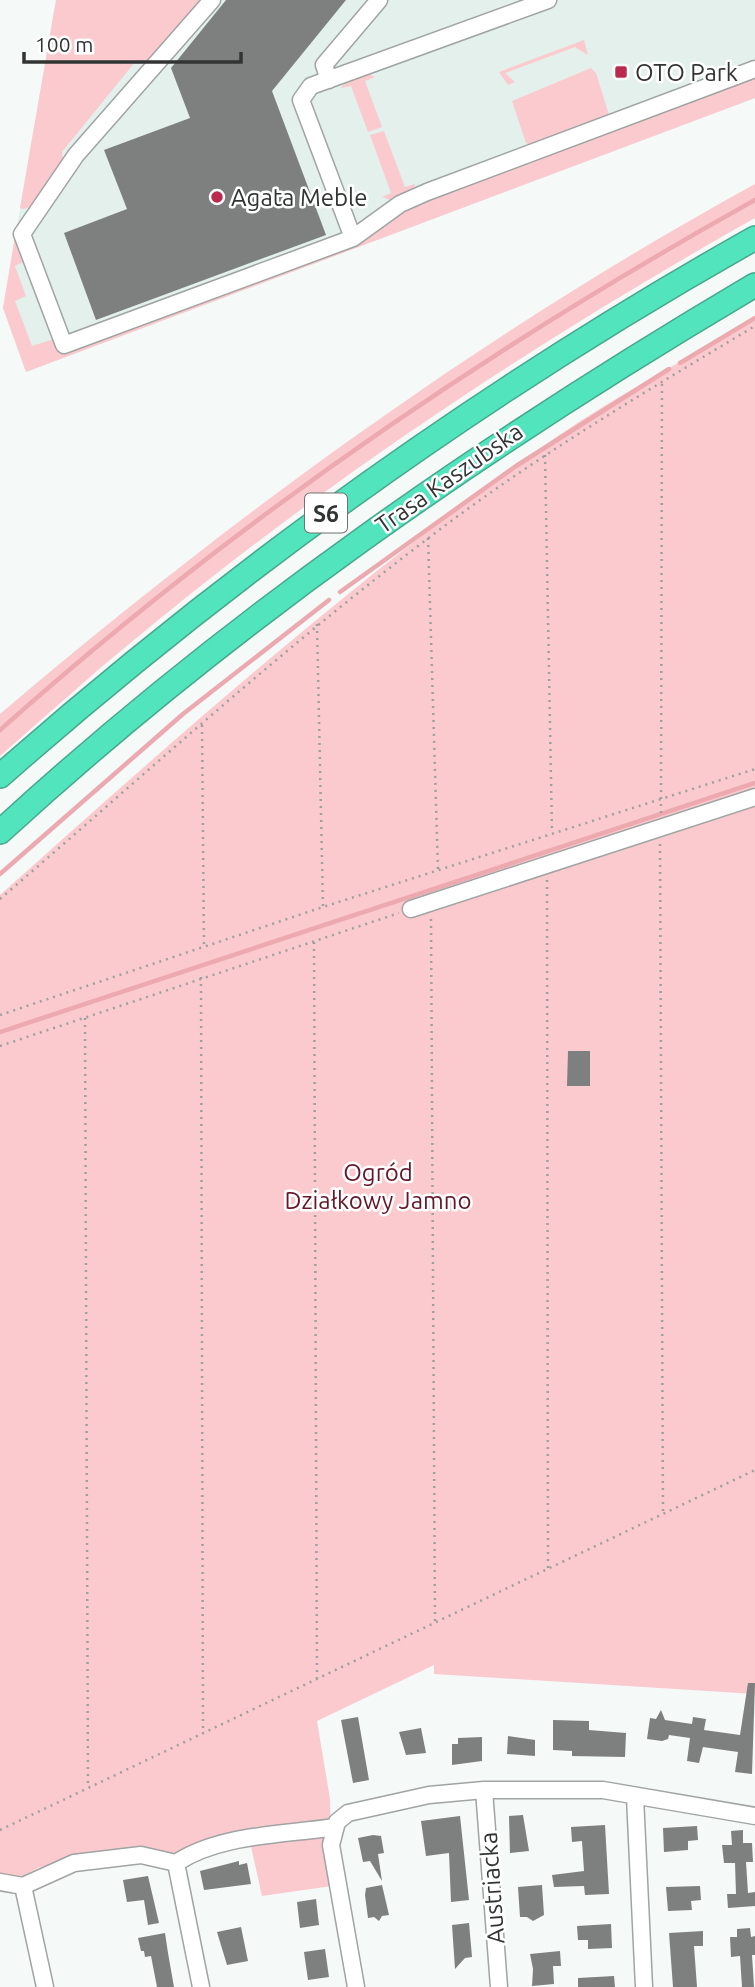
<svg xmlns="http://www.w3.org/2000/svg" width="755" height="1987" font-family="Ubuntu,sans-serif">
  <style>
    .built { fill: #e3f0eb }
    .green { fill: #fbcace }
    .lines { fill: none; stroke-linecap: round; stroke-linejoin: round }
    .stream { stroke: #eca9b0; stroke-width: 4.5 }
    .building { fill: #7d807f }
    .minor-casing { stroke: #a0a4a3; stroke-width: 19 }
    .highway-casing { stroke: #47a78d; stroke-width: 26 }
    .path { stroke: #9da09f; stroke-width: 2.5; stroke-dasharray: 2 5; stroke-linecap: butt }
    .minor { stroke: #fff; stroke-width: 16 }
    .highway { stroke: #52e5bd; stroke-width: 23 }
    .poi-dot { fill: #bb2a4d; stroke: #fff; stroke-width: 2.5 }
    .labels { text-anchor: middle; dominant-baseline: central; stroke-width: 5; stroke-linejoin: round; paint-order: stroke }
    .shield { fill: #fff; stroke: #707170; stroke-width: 2 }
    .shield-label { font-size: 23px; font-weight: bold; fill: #323433 }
    .poi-label { font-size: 24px; fill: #323433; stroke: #fff; text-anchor: start }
    .street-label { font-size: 24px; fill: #323433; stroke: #fff }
    .park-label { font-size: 24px; fill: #651829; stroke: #fff }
  </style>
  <rect width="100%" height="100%" fill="#f5f9f8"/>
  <path class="built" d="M56,0H755V98L26,372L3,308Z"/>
  <path class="green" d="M56,0H201L148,60L135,62L62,152L64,165L30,207L23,209L20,208Z
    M584,40L588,55L575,47L505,73L515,82L508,85L499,72Z
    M591,68L596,73L609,115L530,145L526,143L512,101Z
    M369,74L375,77L365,81L382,127L368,132L351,86L341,88L344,84Z
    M755,78V98L26,372L3,308L15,236L25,261L15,266L26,296L15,301L32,346L54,339L60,354H65L353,246L404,210L425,201Z
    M384,131L405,187L415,184L414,189L390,200L382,197L391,193L370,135Z
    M755,184V218C535,342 322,483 128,645C84,681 43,719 0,756V714C234,515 485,332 755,184Z
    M755,318V1694L434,1674V1665L317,1721L330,1799L332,1886L262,1896L248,1833L216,1837L175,1853L73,1859L38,1868L19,1878L0,1876V895C179,735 358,575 555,438C619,394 689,358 755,318Z"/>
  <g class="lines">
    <path class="stream" d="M680,363L755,318
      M340,592L516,466L669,369
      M0,730C229,526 487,349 755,200
      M0,874L183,714L329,600
      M0,1032L755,783"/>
  </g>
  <path class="building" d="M226,0H346L272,91L326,235L96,320L64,233L127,209L104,150L190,118L171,68Z
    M568,1051H590V1086H567Z
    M748,1683H755L752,1774L735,1772L738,1752L703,1747L699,1763L687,1761L690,1738L669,1735L668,1739L662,1741L647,1739L650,1718L656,1719L661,1710L665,1720L692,1724L693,1717L706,1719L704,1730L740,1735Z
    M358,1717L369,1780L353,1783L341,1720Z
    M553,1720L589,1721V1730L626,1733L625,1757L572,1756V1751L553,1750Z
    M421,1728L426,1753L406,1755L399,1732Z
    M508,1736L535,1740V1756L507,1754Z
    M482,1737V1761L452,1765V1744H458V1738Z
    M523,1815L529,1851L510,1853L509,1816Z
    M460,1816L469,1900L451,1902L449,1853L426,1856L421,1821Z
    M605,1825L609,1894L585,1895L584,1886L554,1887L552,1875L584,1871L582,1841L572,1842L571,1827Z
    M697,1826L698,1840L688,1841V1850L664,1852L663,1828Z
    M743,1830V1843H752L753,1862H746L748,1893L755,1892V1906L728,1908L727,1894H736L735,1863H724L722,1845H732L731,1831Z
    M373,1835L381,1836L384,1853L378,1854L382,1881L370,1861L363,1862L358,1838Z
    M239,1861V1865L247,1863L251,1884L204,1890L200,1871Z
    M148,1876L159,1923L148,1925L144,1900L127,1902L123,1880Z
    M382,1885L389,1915L382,1916L379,1921L374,1917L368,1918L365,1895L366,1888Z
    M542,1885L544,1915L533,1921L527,1917H520L518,1887Z
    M700,1886L701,1900L691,1901L692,1910L668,1911L666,1887Z
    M316,1899L319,1925L300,1928L297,1902Z
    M469,1923L472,1957L465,1958L455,1969L452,1925Z
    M611,1924L612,1948L588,1949V1940H578L577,1926Z
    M241,1927L248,1961L227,1965L217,1932Z
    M750,1928L751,1937L755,1936V1955H752L754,1987H742L740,1956L731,1957L730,1937H737V1929Z
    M703,1931V1946H694L697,1987H673L669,1933Z
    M165,1933L168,1953L174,1987H157L151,1956L145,1957L144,1951H141L138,1938Z
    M325,1949L329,1977L308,1980L304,1952Z
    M560,1951L561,1966H553L554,1984L532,1986L533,1969L530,1954Z
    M614,1976L615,1987H578V1978Z"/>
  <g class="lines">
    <defs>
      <path id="minor" d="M212,0L76,155L22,234L64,345L353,238
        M548,0L311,86L301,100L353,238L400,204L427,192L755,69
        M329,80L324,65L379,0
        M411,909L755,797
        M484,1790L499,1987
        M635,1797L644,1987
        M176,1863L201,1987
        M0,1882L23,1886L74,1863L141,1855L176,1863C220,1834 283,1835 335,1827
        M23,1886L45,1987
        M356,1987L331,1845L337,1822L348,1813L429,1795L484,1790H603L755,1816"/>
      <path id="highway" d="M0,776C233,571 485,390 755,238
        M0,832C230,621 486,444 755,285"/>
    </defs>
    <use href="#minor" class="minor-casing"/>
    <use href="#highway" class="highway-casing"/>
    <path class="path" d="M545,455L552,833
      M428,538L438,870
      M317,624L323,907
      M202,725L204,946
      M661,813L662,382
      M660,844L663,1513
      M547,880L548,1570
      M0,899C141,778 278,652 426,540C530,460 643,393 755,326
      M431,919L435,1622
      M314,942L317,1678
      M201,977L203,1733
      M0,1015L323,907L755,769
      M85,1018L88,1788
      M0,1046L399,913
      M0,1830L755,1470"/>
    <use href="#minor" class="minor"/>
    <use href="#highway" class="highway"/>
  </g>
  <g class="poi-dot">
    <rect x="614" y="65" width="14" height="14" rx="3.5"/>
    <circle cx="217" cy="197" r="7"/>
  </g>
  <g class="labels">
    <rect class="shield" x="305" y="493.5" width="42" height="39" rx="5"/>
    <g class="shield-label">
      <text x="326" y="513">S6</text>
    </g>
    <g class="poi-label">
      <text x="635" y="72">OTO Park</text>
      <text x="231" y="197">Agata Meble</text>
    </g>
    <g class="street-label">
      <text transform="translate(449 478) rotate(-35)">Trasa Kaszubska</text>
      <text transform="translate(492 1888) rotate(-94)">Austriacka</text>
    </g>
    <g class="park-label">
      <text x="378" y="1172">Ogród<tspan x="378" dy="28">Działkowy Jamno</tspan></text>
    </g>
  </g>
  <path d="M24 52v10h217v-10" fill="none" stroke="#323433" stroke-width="3.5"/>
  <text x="35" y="52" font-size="21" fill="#323433" stroke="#ffffff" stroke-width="5" paint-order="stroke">100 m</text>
</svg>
